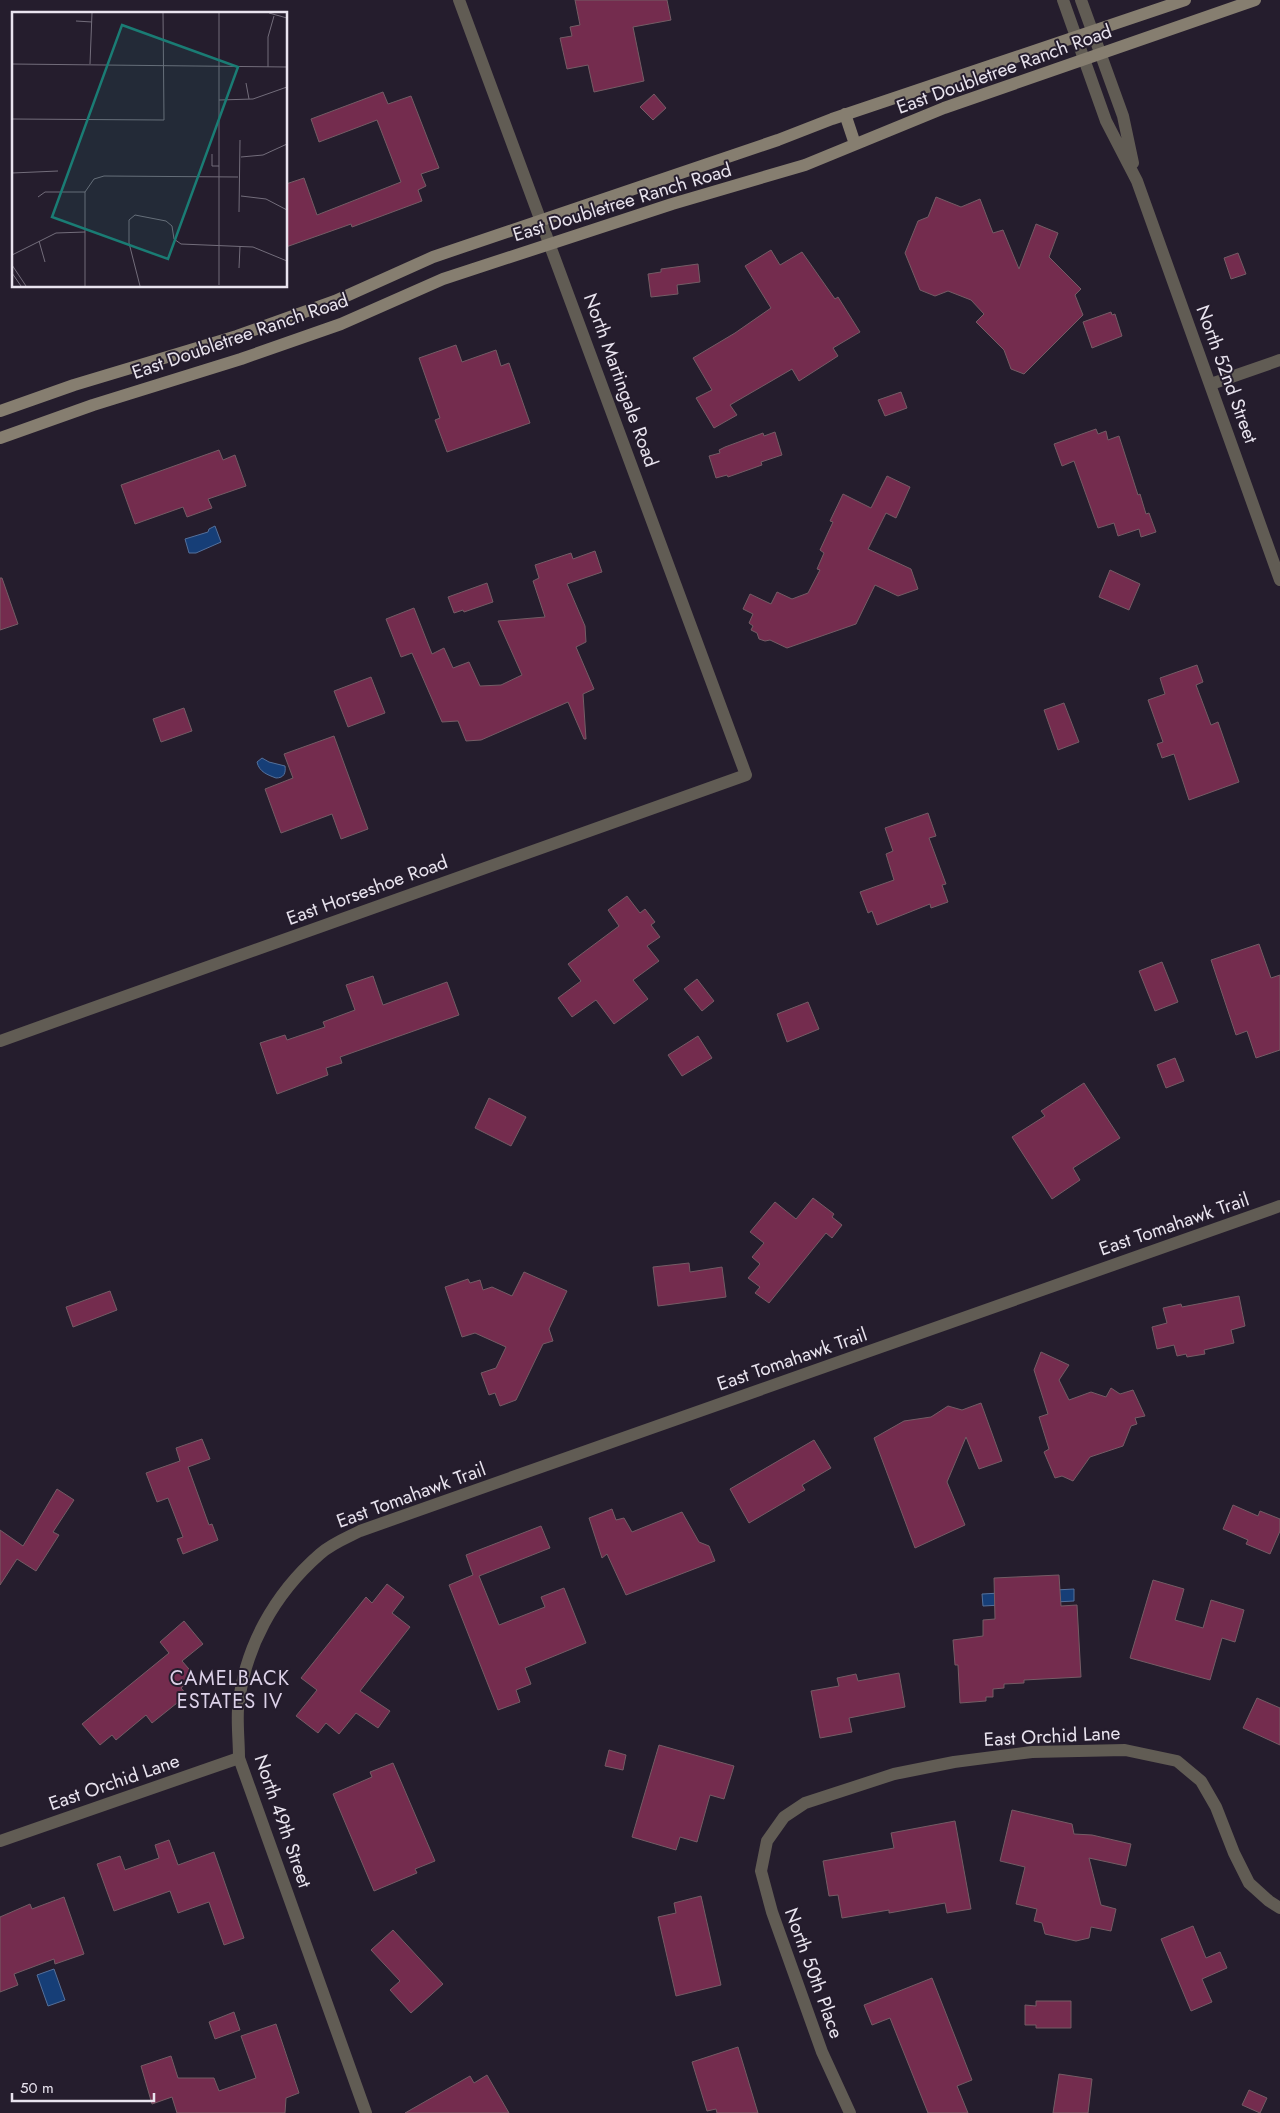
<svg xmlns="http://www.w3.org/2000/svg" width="1280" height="2113" font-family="Jost,sans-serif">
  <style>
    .water { fill: #163e77; stroke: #55709b }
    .building { fill: #742c4e; stroke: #745c65 }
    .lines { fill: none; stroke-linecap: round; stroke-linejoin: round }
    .minor { stroke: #615c54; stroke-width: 12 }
    .tertiary { stroke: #615c54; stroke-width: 12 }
    .secondary { stroke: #867e70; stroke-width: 12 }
    .labels { text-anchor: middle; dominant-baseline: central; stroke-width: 4; stroke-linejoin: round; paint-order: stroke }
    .street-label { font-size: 19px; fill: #e9e4ef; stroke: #251d2d }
    .neighbourhood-label { font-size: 20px; letter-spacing: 1px; fill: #dcd1e8; stroke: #251d2d }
    .inset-road { fill: none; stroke: #736d7b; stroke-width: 1 }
    .view { fill: #1a7c74; fill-opacity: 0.15; stroke: #1a7c74; stroke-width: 2.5 }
    .inset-edge { fill: none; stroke: #e9e4ef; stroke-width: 2.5 }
  </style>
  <rect width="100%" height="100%" fill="#251d2d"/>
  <path class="water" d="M215,526L221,542L196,553H189L185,539L208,532L209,529Z
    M262,758L269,762L285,766C286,773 284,778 276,778C268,775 259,772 257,762Z
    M1074,1589V1601L983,1606L982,1594Z
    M54,1969L65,2000L48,2006L37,1975Z"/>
  <path class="building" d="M575,0H667L671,20L633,27L644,81L594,92L588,65L567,69L560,38L572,36L570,27L580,25Z
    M383,92L388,104L411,96L439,168L421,174L426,186L418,190L422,201L352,227L351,224L286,247V184L304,178L317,215L401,182L377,120L319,142L311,119Z
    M654,94L666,108L653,120L640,107Z
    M936,197L961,207L980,199L993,233L1003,230L1019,269L1036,224L1058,233L1049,257L1081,289L1075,295L1083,315L1024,374L1011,369L1004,350L976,322L984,314L971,300L948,291L935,296L920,290L905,253L918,221L928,217Z
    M771,250L780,265L802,252L835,299L838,297L860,332L833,348L838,356L799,381L792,369L730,405L737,415L714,428L696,398L712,390L693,358L735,333L771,308L745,266Z
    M1238,253L1246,274L1231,279L1224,258Z
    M698,264L700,282L677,285L678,294L651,297L648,274L661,272V269Z
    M1111,312L1112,315L1115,314L1122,336L1092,348L1083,322Z
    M456,345L462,362L496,350L501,366L509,363L530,423L447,452L435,420L440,418L419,358Z
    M901,392L907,408L885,416L878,400Z
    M1096,429L1098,434L1106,431L1108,440L1119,436L1138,495L1140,494L1146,514L1149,513L1156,532L1141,537L1139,529L1118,536L1114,523L1098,528L1074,461L1062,466L1054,444Z
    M775,432L782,455L761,462L762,465L728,477L727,475L716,478L709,456L720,453L719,450L725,447L763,433L764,436Z
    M219,450L223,460L235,455L246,486L208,499L212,508L187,517L183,507L135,524L121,485Z
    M887,476L910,487L896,518L886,513L868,549L911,569L918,589L898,596L875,585L856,624L787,648L770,640L765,641L759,639L757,633L751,630L753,626L749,623L753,614L743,609L750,594L771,604L777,592L792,599L808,593L820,570L817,569L824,553L820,550L833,522L830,521L843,494L871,508Z
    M595,551L602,572L567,584L585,626L586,642L576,647L594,689L583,694L586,739H584L568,702L481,740L466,741L458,721L442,722L412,653L401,657L386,619L414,608L432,654L444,648L453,668L469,662L480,686L501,685L522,675L498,621L545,617L533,581L539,578L535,565L571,553L573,559Z
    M1110,570L1140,584L1129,610L1099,597Z
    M0,578H2L18,624L0,630Z
    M487,583L493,602L464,612L463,610L454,613L448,597Z
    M1197,665L1203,682L1196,685L1211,725L1218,722L1239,782L1189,800L1174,754L1162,758L1157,744L1163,742L1148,700L1165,694L1160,678Z
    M371,677L385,713L348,727L334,691Z
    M1064,703L1079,742L1058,750L1044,710Z
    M184,708L192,731L161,742L153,719Z
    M334,736L368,829L341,839L332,814L281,833L265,789L293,778L284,754Z
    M928,813L936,836L929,838L946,884L942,885L948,902L931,908L930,904L877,925L872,911L868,913L860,892L894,880L886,854L893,851L885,828Z
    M627,896L640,913L645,909L655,922L651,925L660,937L647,946L659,961L633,980L648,999L614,1024L596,1000L572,1017L558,998L581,981L568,964L619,926L608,910Z
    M1259,944L1271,978L1280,975V1050L1256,1058L1247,1031L1236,1035L1211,960Z
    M1162,962L1178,1002L1155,1011L1139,971Z
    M373,976L383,1005L447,982L459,1015L340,1057L342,1063L326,1068L328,1075L277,1094L260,1043L285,1035L287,1040L325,1027L323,1022L355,1010L346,985Z
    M697,979L714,1001L702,1011L684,989Z
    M808,1002L819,1029L787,1042L777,1014Z
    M698,1036L712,1058L682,1076L668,1055Z
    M1175,1058L1184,1081L1166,1088L1157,1065Z
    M1084,1083L1120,1138L1073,1168L1080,1180L1052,1199L1012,1137L1045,1116L1041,1111Z
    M489,1098L526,1117L511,1146L475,1128Z
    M813,1198L834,1214L832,1217L842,1225L832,1238L826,1233L769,1303L755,1293L760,1287L748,1278L760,1264L752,1257L764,1243L750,1232L775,1202L796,1219Z
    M689,1263L690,1272L722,1267L726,1297L658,1306L653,1267Z
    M524,1272L567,1291L549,1329L553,1341L543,1344L516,1400L500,1406L495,1393L489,1395L481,1373L496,1368L506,1347L475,1333L462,1337L445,1287L468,1279L470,1283L480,1280L483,1290L492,1287L512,1296Z
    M110,1291L117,1310L73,1327L66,1307Z
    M1239,1296L1245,1326L1231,1330L1234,1343L1204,1350L1205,1354L1187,1357L1186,1354L1177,1356L1174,1345L1157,1349L1152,1327L1167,1323L1163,1308L1181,1304L1182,1307Z
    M1041,1352L1069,1365L1059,1380L1069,1400L1091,1392L1106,1397L1111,1388L1120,1394L1133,1390L1145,1416L1135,1418L1137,1424L1131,1426L1123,1446L1090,1457L1073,1481L1062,1476L1055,1478L1044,1452L1049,1449L1039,1417L1048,1414L1034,1370Z
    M981,1403L1002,1461L979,1469L966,1437L947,1482L965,1525L915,1548L874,1438L904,1421L931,1417L948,1406L962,1410Z
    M202,1439L210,1459L188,1467L209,1525L212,1524L218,1540L183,1554L177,1539L183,1537L168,1498L157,1502L146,1473L180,1461L176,1448Z
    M814,1440L831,1468L802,1485L805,1490L749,1523L730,1489Z
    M57,1489L74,1500L53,1532L59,1535L36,1571L17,1559L0,1585V1530L23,1546Z
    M1233,1505L1258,1516L1260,1511L1280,1519V1531L1270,1554L1246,1544L1248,1540L1223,1529Z
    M612,1509L616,1520L624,1518L632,1532L682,1512L699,1542L709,1546L715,1561L626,1595L607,1554L602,1558L589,1518Z
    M541,1526L550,1548L479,1576L499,1625L545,1607L541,1597L564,1588L586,1643L525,1668L531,1684L516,1690L520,1702L498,1710L449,1585L473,1575L466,1555Z
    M1059,1575L1061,1606L1077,1605L1081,1677L1024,1680V1683L1004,1684V1688L993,1689V1697H986V1701L960,1703L958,1665H955L953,1640L983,1636V1620L995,1619L994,1578Z
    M1153,1580L1184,1589L1175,1620L1203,1628L1211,1600L1244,1610L1235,1642L1222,1638L1210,1680L1130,1658Z
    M387,1584L404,1597L392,1613L410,1627L360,1691L390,1711L378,1728L356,1713L339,1734L326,1723L318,1733L296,1716L317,1690L301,1678L366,1597L372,1603Z
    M184,1621L203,1644L182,1661L195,1676L181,1688L187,1695L152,1723L146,1715L116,1740L112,1735L100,1745L82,1724L169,1653L160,1642Z
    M899,1673L905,1707L849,1718L852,1732L820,1738L811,1691L839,1686L837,1678L856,1674L858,1681Z
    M1257,1698L1280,1708V1745L1243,1728Z
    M659,1745L734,1766L724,1799L710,1795L697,1842L680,1837L676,1850L632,1837Z
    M609,1750L626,1755L623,1770L605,1766Z
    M393,1763L435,1861L415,1869L417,1873L374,1891L333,1794L372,1777L370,1772Z
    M1012,1810L1072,1824L1074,1834L1092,1835L1131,1844L1126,1866L1089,1858L1101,1905L1116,1909L1111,1931L1091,1927L1089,1938L1076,1941L1045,1934L1042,1923L1034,1921L1037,1909L1016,1904L1025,1867L1000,1861Z
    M955,1821L971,1909L947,1913L945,1903L889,1913V1910L842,1918L838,1895L829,1896L823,1861L894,1848L891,1833Z
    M169,1840L178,1865L214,1852L244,1938L224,1945L209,1902L178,1913L170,1891L114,1911L97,1864L120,1856L125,1870L159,1858L155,1845Z
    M701,1896L721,1985L676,1996L658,1917L676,1913L674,1903Z
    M64,1897L84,1954L55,1964L54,1959L14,1974L18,1985L0,1992V1917L30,1904L32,1909Z
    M1193,1926L1206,1958L1220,1952L1227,1968L1202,1979L1212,2002L1191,2011L1161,1939Z
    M393,1930L443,1984L411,2013L390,1990L400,1981L371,1950Z
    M932,1978L972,2080L957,2086L968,2113H928L890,2018L872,2025L864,2005Z
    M1036,2001H1071V2028H1036V2025H1025V2005L1036,2006Z
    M234,2012L240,2030L215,2039L209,2022Z
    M276,2024L299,2093L286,2098L285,2113H177L172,2097L152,2104L141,2066L171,2056L178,2078H214L219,2091L256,2078L241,2036Z
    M738,2047L758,2113H717L716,2109L707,2111L692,2062Z
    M1059,2074L1092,2079L1088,2113H1053Z
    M487,2075L509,2113H405L470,2076L474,2083Z
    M1249,2090L1267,2098L1260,2113L1242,2105Z"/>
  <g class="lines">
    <path class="minor" d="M1211,384L1280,360
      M0,1041L746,775L459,0
      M0,1841L239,1758
      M366,2113L239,1758C239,1742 237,1725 238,1709C244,1648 274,1594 320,1554C331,1544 346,1538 360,1531L1280,1206
      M850,2113L822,2052L772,1912L761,1871L767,1841L784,1817L805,1803L894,1774L954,1762L1032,1752L1125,1750L1177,1761L1201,1781L1216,1807L1234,1853L1249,1883L1269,1901L1280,1908"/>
    <path class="tertiary" d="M1063,0L1106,121L1137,181L1280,580
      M1081,0L1123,116L1133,163"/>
    <path class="secondary" d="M845,114L855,144
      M0,411L74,385L237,336L335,301L433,257L778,140L832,119L1185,0
      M0,438L93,405L241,359L341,324L443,279L672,204L805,165L944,108L1255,0"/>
  </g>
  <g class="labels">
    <g class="street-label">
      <text transform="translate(1004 69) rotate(-20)">East Doubletree Ranch Road</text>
      <text transform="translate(622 202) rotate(-17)">East Doubletree Ranch Road</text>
      <text transform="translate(240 336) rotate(-19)">East Doubletree Ranch Road</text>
      <text transform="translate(1227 374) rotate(70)">North 52nd Street</text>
      <text transform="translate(621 380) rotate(70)">North Martingale Road</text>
      <text transform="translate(367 890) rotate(-20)">East Horseshoe Road</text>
      <text transform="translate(1174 1224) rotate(-19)">East Tomahawk Trail</text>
      <text transform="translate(792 1359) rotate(-19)">East Tomahawk Trail</text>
      <text transform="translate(411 1495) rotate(-20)">East Tomahawk Trail</text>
      <text transform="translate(1052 1736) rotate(-3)">East Orchid Lane</text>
      <text transform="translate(114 1782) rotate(-19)">East Orchid Lane</text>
      <text transform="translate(283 1821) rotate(71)">North 49th Street</text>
      <text transform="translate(814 1973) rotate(70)">North 50th Place</text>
    </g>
    <g class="neighbourhood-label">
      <text x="230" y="1678">CAMELBACK<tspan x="230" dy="23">ESTATES IV</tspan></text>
    </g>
  </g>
  <g transform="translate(12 12)">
    <rect width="275" height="275" fill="#251d2d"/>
    <path class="inset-road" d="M207,1V273M257,1L275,6M64,9L80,10M0,52L275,55M78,52L80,1M256,55V25L262,4M234,71L237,87M207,88L241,87L275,75M0,107L152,108L151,1M200,142V154H207M229,145L251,143L275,132M0,161L46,159M229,184L254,187L275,198M26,185L33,180H73M227,200L228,128M27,229L33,250M0,243L44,221L73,220M0,253L14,274M227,256L228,234M0,261L9,274M73,274V180L82,167L92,164L226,165M128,274L117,231V208L123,203L154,209L160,214L162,227L169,232L241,235L275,249"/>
    <path class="view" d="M110,13L226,55L156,247L40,205Z"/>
    <rect width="275" height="275" class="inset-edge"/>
  </g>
  <path d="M12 2093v8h142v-8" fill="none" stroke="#e9e4ef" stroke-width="2.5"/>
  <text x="20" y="2093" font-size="15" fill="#e9e4ef" stroke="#251d2d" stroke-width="4" paint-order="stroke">50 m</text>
</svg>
